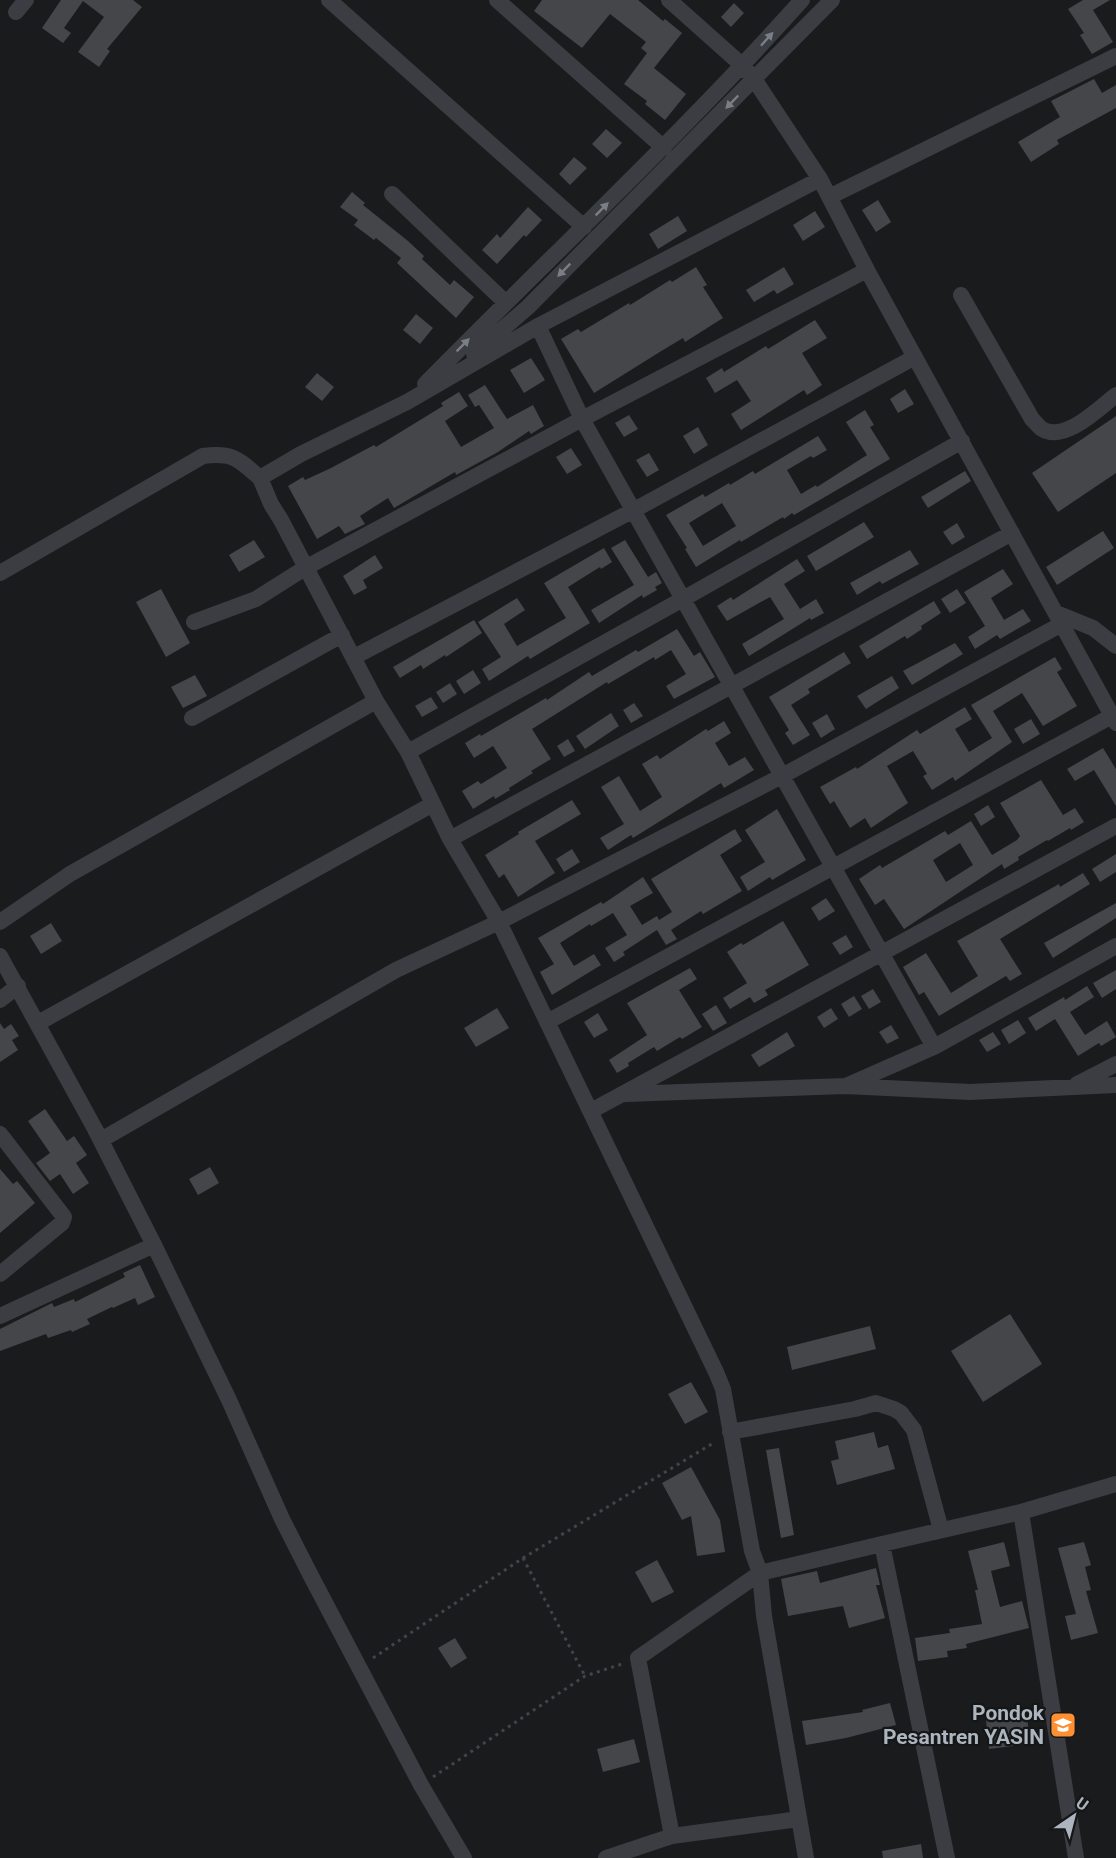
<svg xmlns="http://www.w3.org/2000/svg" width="1116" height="1858" font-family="Roboto,sans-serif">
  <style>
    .building { fill: #44464a; fill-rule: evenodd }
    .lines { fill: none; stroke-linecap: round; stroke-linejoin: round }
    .path { stroke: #414549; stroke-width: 3; stroke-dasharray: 3 4.5; stroke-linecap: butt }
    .minor { stroke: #3b3d42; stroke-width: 16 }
    .oneway { fill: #797f86 }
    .labels { text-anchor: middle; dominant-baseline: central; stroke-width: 4.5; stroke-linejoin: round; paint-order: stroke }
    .poi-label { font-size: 21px; font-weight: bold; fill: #acb5bd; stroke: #151618; text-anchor: end }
  </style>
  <rect width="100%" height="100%" fill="#1a1b1d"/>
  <path class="building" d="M61,0H133L142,7L107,49L110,51L99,67L78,52L104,17L83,1L64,28L71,33L63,43L42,28Z
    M542,0H638L663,21L665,19L682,33L654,68L686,94L665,120L645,104L647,101L624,84L647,53L641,48L646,42L610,14L582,48L534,11Z
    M1083,0H1110L1093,10L1113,42L1092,54L1080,35L1084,33L1068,9Z
    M734,3L744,13L731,27L721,17Z
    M1094,79L1102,93L1116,85V108L1057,140L1059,144L1031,162L1018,142L1060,117L1051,101Z
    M606,129L622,143L607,158L592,144Z
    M574,157L587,168L570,185L559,174Z
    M352,192L365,203L363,205L408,241L424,256L422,259L450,285L454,280L474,297L456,318L397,263L401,258L376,238L374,240L354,225L358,220L340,207Z
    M878,200L891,222L876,232L862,210Z
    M528,207L542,220L526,237L524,235L497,264L482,250L497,234L500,238Z
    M815,211L825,227L803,241L793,225Z
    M678,216L687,231L658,249L649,234Z
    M696,267L707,285L703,287L723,318L685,342L683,338L663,350L594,393L561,339L578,329L581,332L629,303L630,305L670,280L672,282Z
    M784,267L794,284L777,294L774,290L754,302L746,290Z
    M416,314L433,328L420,344L403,330Z
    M815,320L827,338L802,353L822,385L807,395L804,390L741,430L731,414L751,401L737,380L715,393L706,378L722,368L724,372L766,346L768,349Z
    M531,358L545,380L524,393L510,370Z
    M317,373L334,387L322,401L305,387Z
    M485,385L507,419L533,405L544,426L531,434L529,431L498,452L456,475L455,472L394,508L388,498L360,516L365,524L345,534L339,526L317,539L288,486L303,477L305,480L331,468L374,445L376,447L443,406L441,403L459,392L468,406L445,421L461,447L494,428L479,405L475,407L468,395Z
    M905,389L914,404L898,413L890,399Z
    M865,410L874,425L870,427L890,459L794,515L792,513L784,519L783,517L741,542L740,540L696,567L685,549L687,548L666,515L703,494L705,497L729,483L730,485L753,471L755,474L818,436L827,450L813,458L811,456L787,470L801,494L816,485L817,487L867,455L846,422ZM722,503L736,526L703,546L689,523Z
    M629,415L638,429L624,437L615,423Z
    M1116,416V473L1058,512L1032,473Z
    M698,427L708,445L694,454L683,436Z
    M571,448L582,465L567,474L556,457Z
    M649,453L659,470L647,477L636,460Z
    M965,471L971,481L928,508L921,497Z
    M864,522L874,537L816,571L807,556Z
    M957,523L965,537L952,545L943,532Z
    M1103,531L1114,548L1057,585L1046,567Z
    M254,540L265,557L239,572L229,555Z
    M625,540L648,577L656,572L662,583L655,587L657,590L643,598L642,595L599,623L591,610L634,585L611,548Z
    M604,548L612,562L601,569L600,567L568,587L590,623L530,659L528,656L489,681L482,669L501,657L478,622L517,598L525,610L504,624L517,646L566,618L544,583Z
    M910,550L919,564L882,584L880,581L857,595L850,583Z
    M375,555L383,568L363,580L367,588L354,595L343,576Z
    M797,559L805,571L784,584L800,609L816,599L824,613L811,620L810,618L749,656L742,644L784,619L770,597L727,621L717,606L731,597L733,600Z
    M1003,569L1013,584L991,598L1004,620L1023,609L1031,621L1000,639L997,635L975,649L968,637L985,626L964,592Z
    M161,589L190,643L166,657L136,602Z
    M957,589L966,603L950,613L941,599Z
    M934,601L941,613L921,626L922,629L907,639L905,636L867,659L859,646Z
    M474,620L482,633L446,657L445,655L423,669L421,665L400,678L393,667Z
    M677,629L694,656L700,652L715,677L674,699L666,686L686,674L671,650L655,660L654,657L608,684L607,682L532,729L551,759L531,771L533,773L509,788L510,790L495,799L494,796L473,809L462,791L478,781L481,784L507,768L493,746L474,758L465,743L480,734L481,736L546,698L547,700L589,672L592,676L636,650L638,652Z
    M955,643L963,654L912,685L903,671Z
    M844,652L851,663L808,689L810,693L791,705L810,735L793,745L785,733L789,730L769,697Z
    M1055,657L1062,669L1057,672L1077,706L1043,726L1022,693L993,711L1012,742L955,781L953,777L932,790L923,776L927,774L913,751L887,766L908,803L871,828L865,818L850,828L834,801L830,804L820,787L856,767L857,769L917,730L920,734L965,707L972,719L955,729L969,752L992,738L971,705Z
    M473,670L481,683L464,694L456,681Z
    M195,675L207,696L183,708L171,687Z
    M892,676L899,688L866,709L857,696Z
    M450,683L457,694L443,703L436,692Z
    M431,697L438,708L422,717L415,706Z
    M634,703L643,716L631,723L623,710Z
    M611,713L619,726L585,749L576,736Z
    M827,714L835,729L821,738L812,723Z
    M1031,719L1040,734L1023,744L1014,729Z
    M724,721L731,733L715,743L729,766L745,757L754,770L724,788L721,783L633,838L631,835L608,850L600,838L624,824L601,787L619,776L640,811L662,797L642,764L657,755L660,759L706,729L708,731Z
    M568,739L575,751L564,757L557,746Z
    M1103,748L1116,769V806L1094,770L1075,781L1067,769Z
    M1041,780L1063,815L1075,808L1084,822L1071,830L1070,828L1048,841L1047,840L1018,857L1019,860L1004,869L1002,864L904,929L884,899L875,905L859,879L880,865L882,868L945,831L948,835L971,821L992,855L1017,840L1020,836L1000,803ZM960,843L973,865L946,882L933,860Z
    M572,800L581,814L535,841L555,873L518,897L504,874L499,878L485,855L519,834L518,832Z
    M988,805L995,817L981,826L974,814Z
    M777,809L806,860L772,880L770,877L748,891L740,877L765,862L745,830Z
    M735,829L742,841L720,855L742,891L703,914L701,911L671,930L677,939L666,945L657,930L623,952L625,955L614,962L605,948L627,935L613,913L591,926L590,924L560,943L574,966L594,954L601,965L552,995L540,972L554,964L538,938L601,902L603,904L643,877L653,893L630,906L642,925L657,916L659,920L672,912L651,879Z
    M572,849L580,862L564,872L556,859Z
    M1116,854V872L1100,882L1092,869Z
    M1083,873L1090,884L1000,939L1022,974L1010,981L1006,976L939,1016L924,992L919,995L903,967L926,953L951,993L978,976L957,941L1016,908L1059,884L1060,887Z
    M826,898L835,911L819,921L811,908Z
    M1116,903V918L1053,958L1044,943Z
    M783,921L809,965L765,990L768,995L754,1003L750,997L730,1009L723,998L747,983L727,952L741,943L743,945Z
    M51,923L62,941L41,954L30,936Z
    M846,935L853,947L840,955L832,943Z
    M690,968L697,979L679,990L702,1027L682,1039L680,1037L657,1051L654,1047L628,1063L629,1066L617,1073L609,1060L647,1035L627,1003Z
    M1116,970V989L1102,998L1093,983Z
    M1087,986L1094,997L1070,1012L1085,1035L1107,1021L1116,1037L1101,1046L1099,1043L1078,1056L1055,1019L1036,1031L1028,1018L1064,997L1065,1000Z
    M873,989L881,1002L869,1009L861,996Z
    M854,996L862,1009L849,1017L841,1004Z
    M716,1005L727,1023L713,1031L702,1014Z
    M497,1008L509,1028L476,1047L464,1028Z
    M831,1008L838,1019L824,1028L817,1017Z
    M598,1013L608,1030L594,1038L584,1022Z
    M1018,1020L1026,1033L1009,1044L1001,1030Z
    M0,1023L4,1029L11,1024L19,1036L12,1040L18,1050L0,1062Z
    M891,1025L899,1038L887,1044L879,1032Z
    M787,1032L795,1046L759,1067L751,1055Z
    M993,1032L1001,1044L987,1052L979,1040Z
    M45,1109L67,1141L74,1136L87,1155L76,1163L89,1183L73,1194L60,1174L50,1181L36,1163L50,1153L28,1121Z
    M210,1167L219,1183L198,1195L189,1179Z
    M0,1169L13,1184L17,1181L35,1203L0,1233Z
    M140,1265L155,1297L138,1305L135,1298L113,1308L112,1307L87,1319L90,1324L72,1332L71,1330L48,1338L46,1334L0,1351V1329L52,1303L54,1307L74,1299L75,1302L125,1277L123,1273Z
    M1010,1314L1042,1364L983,1402L951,1351Z
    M870,1326L876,1349L792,1370L787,1347Z
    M691,1382L708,1412L685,1424L668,1394Z
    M874,1432L878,1448L888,1445L895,1469L837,1485L831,1461L839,1459L835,1441Z
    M779,1448L794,1535L781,1538L766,1450Z
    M691,1467L720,1520L725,1552L697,1556L691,1516L682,1520L662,1483Z
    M1004,1542L1010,1566L991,1571L1000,1607L1022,1601L1029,1628L966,1644L967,1648L947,1651L948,1657L918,1661L915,1638L950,1633L949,1629L982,1624L975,1590H978L968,1551Z
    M1084,1542L1091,1565L1085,1567L1091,1590L1086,1591L1098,1633L1071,1640L1065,1616L1076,1614L1058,1548Z
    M657,1560L674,1592L652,1603L635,1572Z
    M876,1568L880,1585H876L885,1618L849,1628L843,1606L788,1616L781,1579L817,1571L820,1583Z
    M455,1638L467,1658L451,1668L438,1648Z
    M890,1703L896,1725L846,1738L806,1745L802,1721L863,1712L862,1710Z
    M1027,1715L1030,1744L989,1749L986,1720Z
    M634,1739L640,1762L603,1772L597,1749Z
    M921,1844L923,1858H883L882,1851Z"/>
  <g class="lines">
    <path class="path" d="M523,1558L585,1676
      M373,1658L523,1558L715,1442
      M433,1777L585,1676L622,1664"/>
    <path class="minor" d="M329,0L584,227
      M497,0L664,148
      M669,0L743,66L754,79L820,179L867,270L1116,723
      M16,12L26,0
      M392,194L505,302
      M829,197L1116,56
      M961,295L1032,419C1035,422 1039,427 1042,429C1065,443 1099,408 1116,395
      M538,326L582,419L934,1047
      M474,354L528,307L832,0
      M425,384C551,256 682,134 802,0
      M0,573L203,456C233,452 238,459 260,478
      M1056,613L1093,628L1116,646
      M194,622L256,599L305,568L582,419L867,270
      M354,657L634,510L915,357
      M192,718L342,635
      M408,752L683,599L962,441
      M450,839L1012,533
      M0,922L70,874L376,701
      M0,956L95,1129L154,1245L229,1400L282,1519L311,1576L421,1785L464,1858
      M0,1000L18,986
      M547,1022L1112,716
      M38,1023L433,804
      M1077,1084L1116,1064
      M848,1085L934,1047L1116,946
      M626,1094L845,1086L970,1092L1116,1085
      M591,1111L1116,826
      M0,1134L64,1217L62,1223L0,1274
      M101,1140L396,970L499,922L782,776L1062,624
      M0,1316L154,1245
      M730,1432L855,1409L876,1403L894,1409L901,1413L914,1430L941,1530
      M1021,1512L1076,1858
      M672,1836L638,1658L760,1573L882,1544
      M606,1858L672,1836L799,1819
      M806,1858L764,1616L760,1573L752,1551L723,1389L716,1372L499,922L450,839L408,752L376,701L281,520L271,504L260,478L301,454L407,402L538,326L820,179
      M947,1858L882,1544L1021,1512L1116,1484"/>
  </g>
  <defs><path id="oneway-solid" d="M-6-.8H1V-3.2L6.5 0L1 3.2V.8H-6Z" transform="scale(1.5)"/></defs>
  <g class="oneway">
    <use href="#oneway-solid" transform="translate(767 39) rotate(-48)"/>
    <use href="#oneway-solid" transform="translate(732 102) rotate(134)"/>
    <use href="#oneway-solid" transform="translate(602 209) rotate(-45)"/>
    <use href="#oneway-solid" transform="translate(564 270) rotate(135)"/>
    <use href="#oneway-solid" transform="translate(463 345) rotate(-45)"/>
  </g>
  <defs>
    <symbol id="school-square" viewBox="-11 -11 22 22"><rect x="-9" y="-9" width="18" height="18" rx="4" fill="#ff8f30" stroke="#151618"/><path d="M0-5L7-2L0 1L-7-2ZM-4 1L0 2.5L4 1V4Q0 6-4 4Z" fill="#fff"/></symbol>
  </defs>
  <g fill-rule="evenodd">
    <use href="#school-square" x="1048" y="1710" width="30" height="30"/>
  </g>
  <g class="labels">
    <g class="poi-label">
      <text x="1044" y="1713">Pondok<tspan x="1044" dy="24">Pesantren YASIN</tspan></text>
    </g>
  </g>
  <g transform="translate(1074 1816) rotate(35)" stroke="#151618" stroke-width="4.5" paint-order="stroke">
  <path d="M0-4.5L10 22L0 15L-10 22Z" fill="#acb5bd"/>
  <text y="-9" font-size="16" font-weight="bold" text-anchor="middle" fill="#acb5bd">U</text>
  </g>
</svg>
